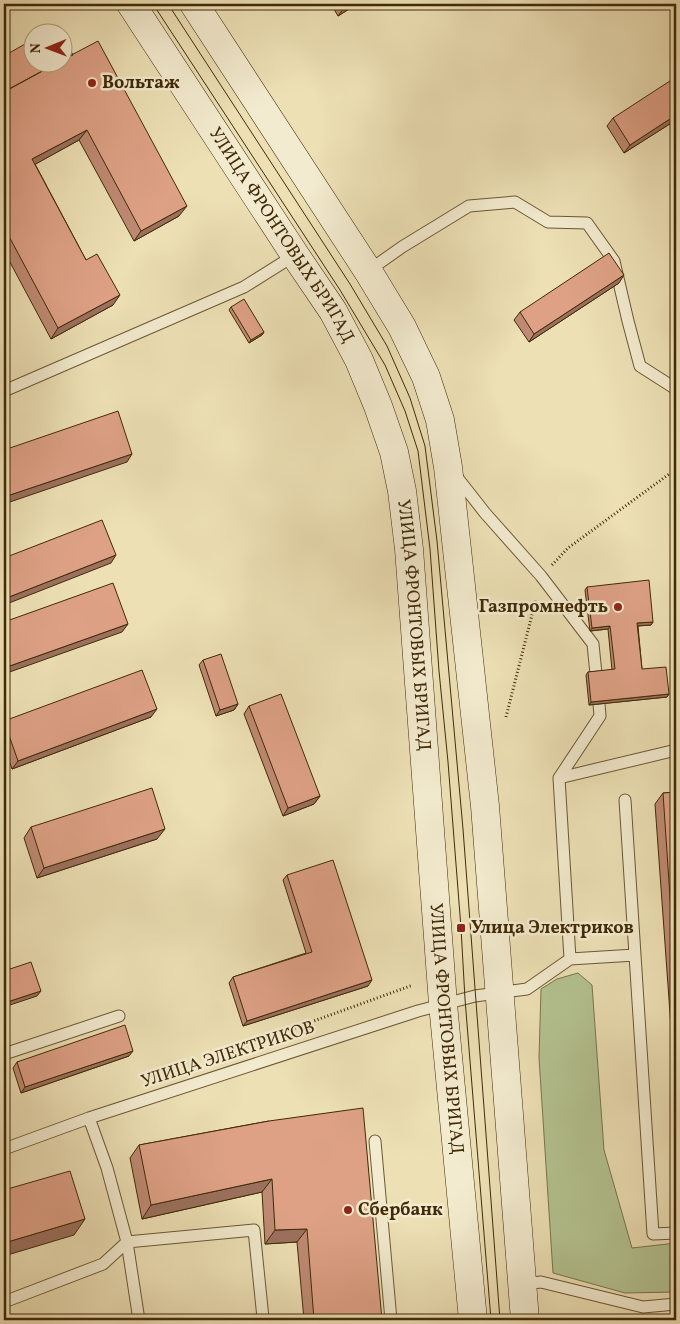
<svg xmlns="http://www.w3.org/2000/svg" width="680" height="1324" font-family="Vollkorn,serif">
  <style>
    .green { fill: #b4c391; stroke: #7a764c }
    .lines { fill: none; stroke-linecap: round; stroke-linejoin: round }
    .lane-casing { stroke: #6b5833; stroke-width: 13 }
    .secondary-casing { stroke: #402a08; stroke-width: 29 }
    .path { stroke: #402a08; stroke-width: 3; stroke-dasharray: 1 2.5; stroke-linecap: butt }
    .lane { stroke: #f3ebcf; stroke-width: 11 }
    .secondary { stroke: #f3ebcf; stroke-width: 28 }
    .tram { stroke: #402a08; stroke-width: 1 }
    .wall { fill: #bf8a73; stroke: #402a08 }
    .shaded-wall { fill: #9b715e; stroke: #402a08 }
    .building { fill: #dea186; stroke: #402a08 }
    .poi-dot { fill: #8f2418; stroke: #f3ebcf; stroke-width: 2 }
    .labels { text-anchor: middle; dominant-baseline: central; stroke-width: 5; stroke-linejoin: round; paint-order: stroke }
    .poi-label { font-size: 18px; font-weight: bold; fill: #402a08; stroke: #f3ebcf; text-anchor: start }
    .street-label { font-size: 18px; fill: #402a08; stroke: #f3ebcf }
  </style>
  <rect width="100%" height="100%" fill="#ede0b5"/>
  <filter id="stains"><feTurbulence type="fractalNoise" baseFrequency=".004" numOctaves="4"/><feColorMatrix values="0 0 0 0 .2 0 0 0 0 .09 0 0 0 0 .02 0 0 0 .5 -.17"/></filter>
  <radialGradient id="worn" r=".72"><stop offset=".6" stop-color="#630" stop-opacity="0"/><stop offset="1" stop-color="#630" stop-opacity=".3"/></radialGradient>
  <path class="green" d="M578,973L592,985L604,1150L632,1248L676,1243V1292L625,1293L553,1273L539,1058L541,989L557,979Z"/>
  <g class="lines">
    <defs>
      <path id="lane" d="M368,271L402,247L469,206L515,202L548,222L587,223L614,261L628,321L640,366L676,389
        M4,391L244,287L295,255
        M456,476L485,513L541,576L593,644L596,674
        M559,778L676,750
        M625,800L653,1234L676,1233
        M570,959L559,778L600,716L599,704
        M4,1054L119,1016
        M89,1118L107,1168L127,1242L139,1320
        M375,1141L391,1320
        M4,1149L89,1118L418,1011L475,996L527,989L570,959L635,955
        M522,1284L541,1282L643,1307L676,1304
        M4,1302L103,1264L127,1242L254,1230L263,1318"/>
      <g id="secondary">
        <path id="s1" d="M131,4L295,255L333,311L359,360L378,406L394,452L402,491L409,549L443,1004L473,1320"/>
        <path d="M194,4L368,271L402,327L426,377L440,420L448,467L485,806L525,1320"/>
      </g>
    </defs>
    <use href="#lane" class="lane-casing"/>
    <use href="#secondary" class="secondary-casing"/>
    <path class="path" d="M552,565L568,548L676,469
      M506,717L536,599
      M209,1059L413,985"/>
    <use href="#lane" class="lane"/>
    <use href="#secondary" class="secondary"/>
    <path class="tram" d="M153,4L340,290L385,365L405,411L418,451L430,549L439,671L448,762L461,928L465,999L491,1320
      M168,4L350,284L387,346L410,398L425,446L437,541L463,829L500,1320"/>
  </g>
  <path class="wall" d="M331,4H357L338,16Z
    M73,55L179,216L134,241L79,140L35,164L86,260L113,305L51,339L4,251V56Z
    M613,118L676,120L624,153L607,126Z
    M619,283L529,342L514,320L520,312Z
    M231,307L264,332L262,335L249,343L229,310Z
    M587,587L653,622L651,625L638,626L642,669L669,694L667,697L589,705L586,675L588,672L612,670L608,629L590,631L585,590Z
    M203,660L238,704L234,710L216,716L199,665Z
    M249,706L320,796L314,804L283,816L244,714Z
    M151,717L12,769L4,746V721Z
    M676,792V1097L655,804L663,793Z
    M31,827L157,839L37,878L24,838Z
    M287,875L368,986L243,1026L229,983L233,977L306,953L283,880Z
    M129,1056L21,1093L13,1068L17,1062Z
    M269,1121L382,1320H304L297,1242L265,1244L262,1192L142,1219L130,1158L139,1145Z
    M668,1315L676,1320H664Z"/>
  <path class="shaded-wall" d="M350,4H357L338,16L344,8Z
    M676,115V120L624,153L630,145Z
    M87,130L79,140L25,170L32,159Z
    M187,206L179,216L134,241L141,231Z
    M624,275L619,283L529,342L534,334Z
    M120,295L113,305L51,339L58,328Z
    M264,332L262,335L249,343L251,340Z
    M132,454L127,462L4,504V497Z
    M116,555L111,563L4,605V599Z
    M653,622L651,625L635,626L637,623Z
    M128,624L122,632L4,674V668Z
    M610,626L608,629L590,631L592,628Z
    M669,694L667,697L589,705L591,702Z
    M238,704L234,710L216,716L220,710Z
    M157,709L151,717L12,769L18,761Z
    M320,796L314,804L283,816L288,808Z
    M165,829L157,839L37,878L44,868Z
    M372,980L368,986L243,1026L247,1021Z
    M41,991L37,996L4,1007V1003Z
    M133,1051L129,1056L21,1093L25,1087Z
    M272,1179L262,1192L142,1219L151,1205Z
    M85,1219L74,1235L4,1256V1243Z
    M307,1229L297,1242L265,1244L275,1230Z"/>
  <path class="building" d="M342,4H350L344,8Z
    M58,26L61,32H46Z
    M62,35L73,55L62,60Z
    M32,40V62H59L7,90L4,85V56Z
    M98,41L187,206L141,231L87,130L32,159L86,260L97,254L120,295L58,328L4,227V92L59,62H62V60Z
    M676,77V115L630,145L613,118Z
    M609,253L624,275L534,334L520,312Z
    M244,299L264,332L251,340L231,307Z
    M118,411L132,454L4,497V450Z
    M102,520L116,555L4,599V558Z
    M649,580L653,622L637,623L642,669L666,667L669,694L591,702L588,672L615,669L610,626L592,628L587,587Z
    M113,583L128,624L4,668V622Z
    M221,654L238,704L220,710L203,660Z
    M142,670L157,709L18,761L4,721Z
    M281,694L320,796L288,808L249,706Z
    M152,788L165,829L44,868L31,827Z
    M676,792V986L663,793Z
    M333,860L372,980L247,1021L233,977L312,952L287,875Z
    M31,962L41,991L4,1003V971Z
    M125,1025L133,1051L25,1087L17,1062Z
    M363,1108L382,1320H314L307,1229L275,1230L272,1179L151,1205L139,1145L269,1121Z
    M70,1171L85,1219L4,1243V1190Z
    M676,1314V1320H668V1315Z"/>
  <g class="poi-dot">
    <circle cx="92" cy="83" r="5"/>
    <circle cx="618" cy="607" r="5"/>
    <rect x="456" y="923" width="10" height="10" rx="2.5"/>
    <circle cx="348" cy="1210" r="5"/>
  </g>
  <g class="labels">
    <g class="poi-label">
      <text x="102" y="83">Вольтаж</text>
      <text x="608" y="607" text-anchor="end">Газпромнефть</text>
      <text x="471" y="928">Улица Электриков</text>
      <text x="358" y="1210">Сбербанк</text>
    </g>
    <g class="street-label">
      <text stroke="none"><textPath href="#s1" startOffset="276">УЛИЦА ФРОНТОВЫХ БРИГАД</textPath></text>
      <text stroke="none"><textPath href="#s1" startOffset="696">УЛИЦА ФРОНТОВЫХ БРИГАД</textPath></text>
      <text stroke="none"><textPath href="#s1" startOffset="1101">УЛИЦА ФРОНТОВЫХ БРИГАД</textPath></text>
      <text transform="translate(228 1055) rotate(-18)">УЛИЦА ЭЛЕКТРИКОВ</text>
    </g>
  </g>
  <rect width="680" height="1324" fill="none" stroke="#ede0b5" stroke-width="20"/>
  <rect x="5" y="5" width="670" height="1314" fill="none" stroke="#402a08" stroke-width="2.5"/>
  <rect x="10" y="10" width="660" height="1304" fill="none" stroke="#402a08"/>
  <g transform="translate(48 48) rotate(269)"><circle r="24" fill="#f3ebcf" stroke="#ab9e7f"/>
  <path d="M0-4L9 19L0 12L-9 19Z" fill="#8f2418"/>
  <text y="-8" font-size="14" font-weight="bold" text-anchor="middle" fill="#402a08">N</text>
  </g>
  <rect width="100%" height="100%" filter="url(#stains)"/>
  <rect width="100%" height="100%" fill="url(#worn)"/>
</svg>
